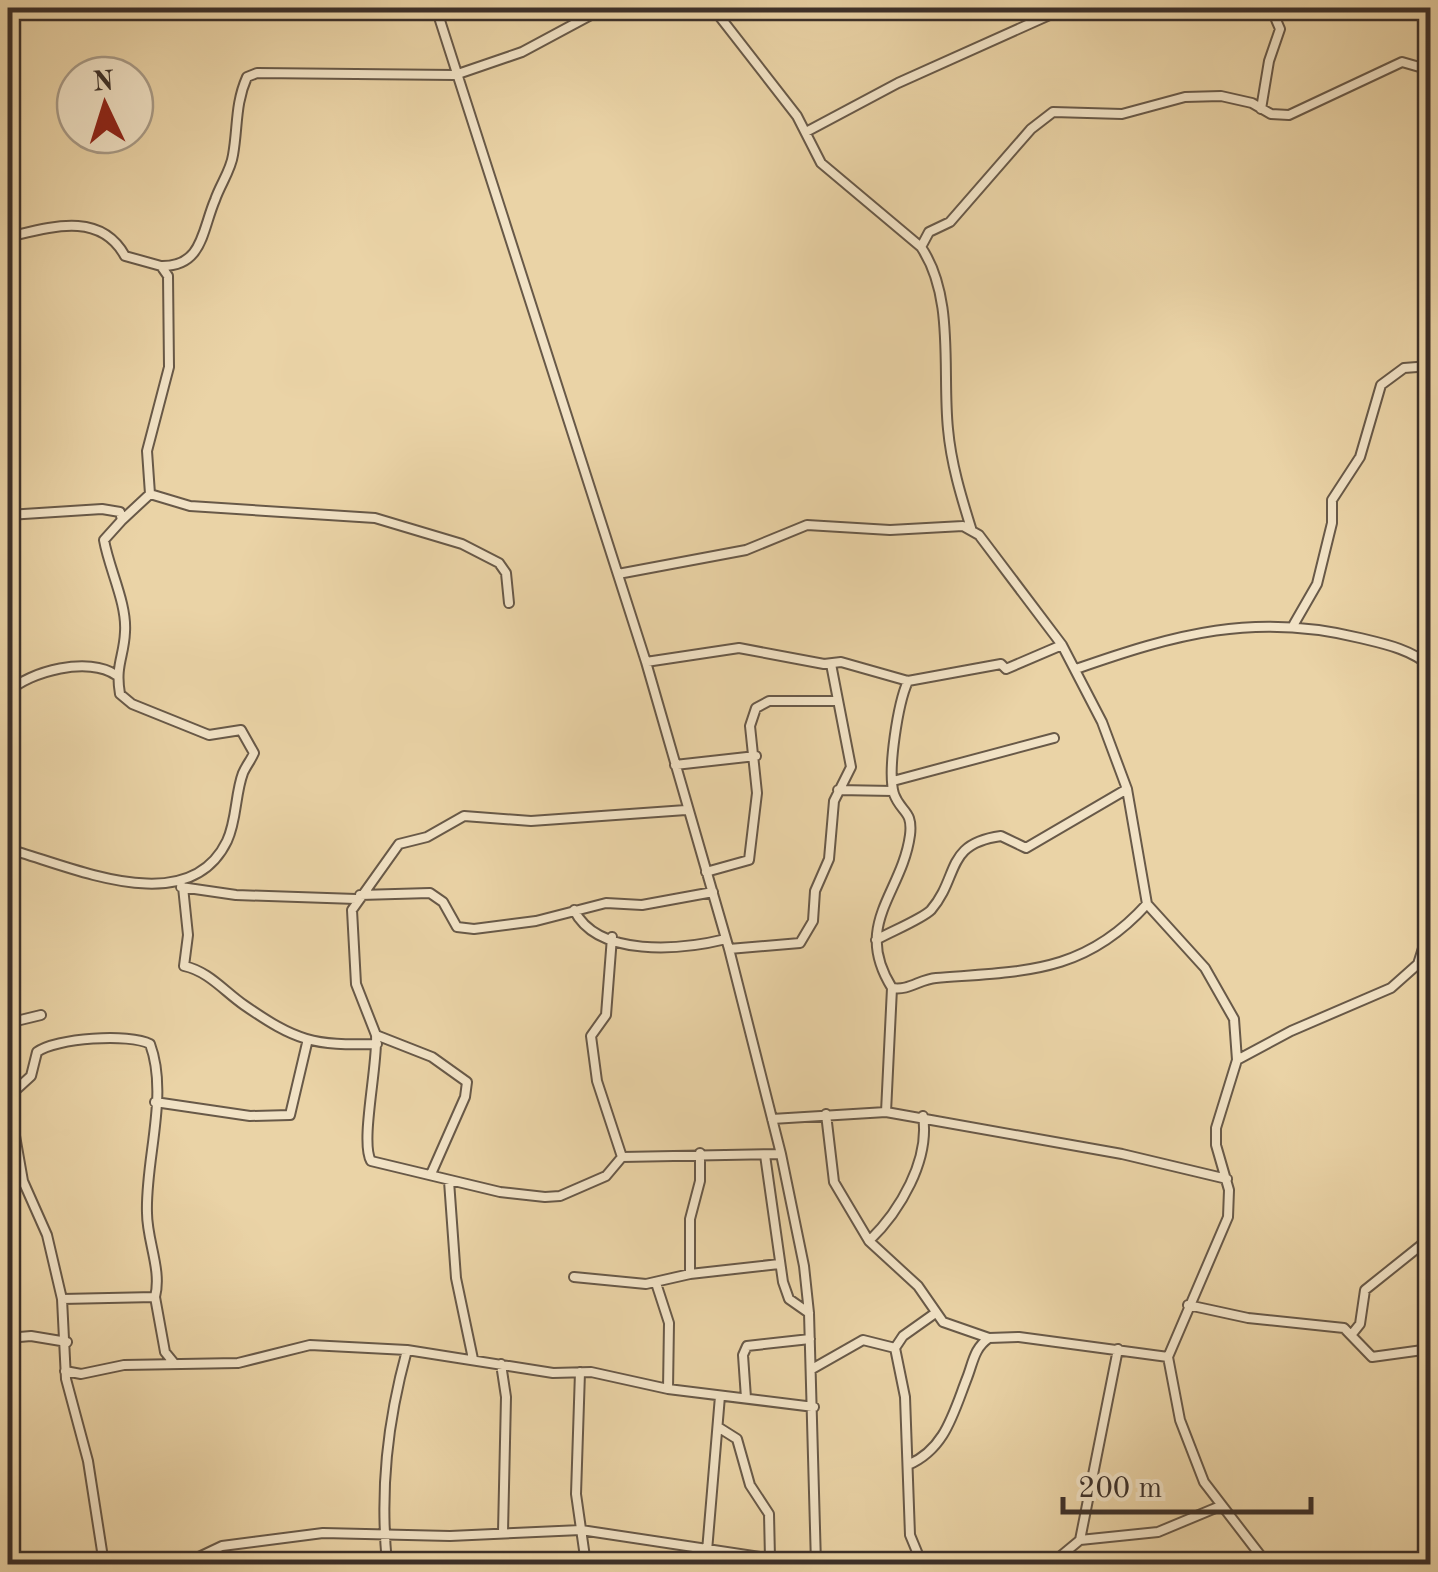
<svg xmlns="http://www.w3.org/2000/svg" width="1438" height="1572" font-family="'Old Standard TT',serif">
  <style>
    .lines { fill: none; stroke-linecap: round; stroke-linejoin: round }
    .street-casing { stroke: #685948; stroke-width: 12 }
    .street { stroke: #f1e2c5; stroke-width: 8 }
  </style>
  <rect width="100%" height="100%" fill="#ead3a6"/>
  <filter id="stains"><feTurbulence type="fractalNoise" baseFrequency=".002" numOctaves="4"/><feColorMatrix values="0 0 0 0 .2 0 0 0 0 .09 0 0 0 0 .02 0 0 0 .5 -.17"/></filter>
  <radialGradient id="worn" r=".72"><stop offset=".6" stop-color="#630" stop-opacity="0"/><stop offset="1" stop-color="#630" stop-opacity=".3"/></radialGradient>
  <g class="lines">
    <defs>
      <path id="street" d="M436,8L646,662L729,949L781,1154L804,1266L809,1313L816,1564
        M713,8L797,116L821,163L921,247C955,297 942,371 948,429C951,463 961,496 971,528
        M1261,109L1269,61L1280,29L1271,8
        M806,132L898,83L1065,8
        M8,237C51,227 100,211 125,256L161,266L168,276L169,367L147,451L150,494L122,520
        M921,247L929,232L950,222L1031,129L1053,112L1122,114L1185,97L1221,96L1252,103L1271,114L1289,115L1402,62L1430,70
        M161,266C203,267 202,230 215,200C220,185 231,170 233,155C238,127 235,104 247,77L257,73L455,75L522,52L604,8
        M150,494L190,506L375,518L462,544L499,563L506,573L509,603
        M8,515L102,509L120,512L122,520L104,540C109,569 127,603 125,632C124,657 115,665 120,694L132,704L209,735L241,730L254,753C251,760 246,766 243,773C235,794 237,820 227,841C188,922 71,866 8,849
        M618,574L746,550L807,525L890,530L963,526L979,535L1062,645L1102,722L1127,789L1147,904L1205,968L1234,1019L1237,1060L1216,1128V1145L1229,1190L1228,1217L1168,1357L1180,1420L1204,1482L1267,1564
        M1294,624L1317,584L1332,523V500L1360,457L1381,385L1404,368L1430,366
        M646,662L739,648L824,664L841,662L908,681L1001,664L1006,669L1062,645
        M1076,669C1176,634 1254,612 1360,638C1385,644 1410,649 1430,666
        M908,681C898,703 887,771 894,794C901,813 913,810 910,835C902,894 852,924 892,988C909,991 920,979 936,978C1024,971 1084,974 1147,904
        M8,692C30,671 89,656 116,675
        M675,765L756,756
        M893,781L1054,738
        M838,790L893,791
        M706,872L749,860L757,793L750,726L756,708L769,701H838
        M181,887L236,895L356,899
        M183,887L188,935L184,966C208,971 224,991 244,1005C296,1041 313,1046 377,1044
        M360,895L430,893L443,902L457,927L474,929L536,921L606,903L642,905L713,892
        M574,910C598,958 681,950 726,939
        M876,940C890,932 922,919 931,910C960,876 944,844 1001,836L1026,848L1127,789
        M729,949L800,943L813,921L815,891L829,859L834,801L851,767L831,664
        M8,1023L41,1015
        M376,1035C378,1065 360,1142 371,1161L500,1192L545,1197L560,1196L606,1176L622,1157L597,1081L591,1036L606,1015L612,937
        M1237,1060L1291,1031L1391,988L1418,964L1430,926
        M8,1096L23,1181L47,1235L62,1299L66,1379L88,1461L104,1564
        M8,1097L31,1076L37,1052C55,1038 130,1033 150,1044C169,1095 145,1160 147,1213C147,1241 162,1270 155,1297
        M155,1102L250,1116L290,1115L307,1043
        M886,1112L1122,1154L1227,1179
        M826,1114L834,1182L869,1241L918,1286L943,1322L989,1338
        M772,1119L886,1112L892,988
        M765,1155L783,1282L789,1299L809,1313
        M622,1157L781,1154
        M431,1174L465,1097L467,1082L432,1057L376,1035L356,984L352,910L399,844L427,837L464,816L531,821L686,810
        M449,1181L456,1278L473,1359
        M869,1241C900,1211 930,1160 923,1116
        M690,1274V1219L700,1181V1153
        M574,1277L646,1284L690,1274L779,1264
        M656,1283L669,1323L668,1389
        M62,1299L155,1297L165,1352L174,1363
        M1188,1305L1248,1318L1344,1328L1372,1357L1430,1349
        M1352,1334L1360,1324L1365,1290L1430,1238
        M8,1338L31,1336L67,1342
        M501,1364L506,1397L503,1532
        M812,1369L863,1340L895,1348
        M65,1371L81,1374L124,1365L238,1363L310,1345L407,1350L553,1373L591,1372L668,1389L814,1407
        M580,1372L576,1494L586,1564
        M746,1398L743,1355L747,1346L810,1339
        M718,1427L737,1439L750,1485L769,1514L770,1558
        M908,1465C945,1449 953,1414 967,1378C973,1363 974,1348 989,1338L1019,1337L1168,1357
        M1080,1540L1158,1532L1218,1507
        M707,1551L720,1396
        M184,1564L222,1546L323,1533L450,1536L581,1530L806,1564
        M387,1564C380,1490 387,1423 407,1350
        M922,1564L910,1535L905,1397L895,1348L903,1336L934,1314
        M1051,1564L1080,1540L1118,1349"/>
    </defs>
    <use href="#street" class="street-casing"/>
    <use href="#street" class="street"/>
  </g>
  <rect width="1438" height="1572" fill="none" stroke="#ead3a6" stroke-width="40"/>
  <rect x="10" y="10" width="1418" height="1552" fill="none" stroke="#3c3029" stroke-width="5"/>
  <rect x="20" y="20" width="1398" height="1532" fill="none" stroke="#3c3029" stroke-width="2.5"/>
  <g transform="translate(105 105) rotate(356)"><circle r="48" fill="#f1e2c5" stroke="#a99b87" stroke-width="2.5"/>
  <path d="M0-8L18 38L0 25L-18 38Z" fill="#8f2418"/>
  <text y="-15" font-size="28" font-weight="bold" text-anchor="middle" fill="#3c3029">N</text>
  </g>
  <path d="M1063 1497v15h248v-15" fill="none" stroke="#3c3029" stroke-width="5"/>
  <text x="1078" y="1497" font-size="30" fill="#3c3029" stroke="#f1e2c5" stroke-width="8" paint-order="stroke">200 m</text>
  <rect width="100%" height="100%" filter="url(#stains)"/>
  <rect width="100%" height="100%" fill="url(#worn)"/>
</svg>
